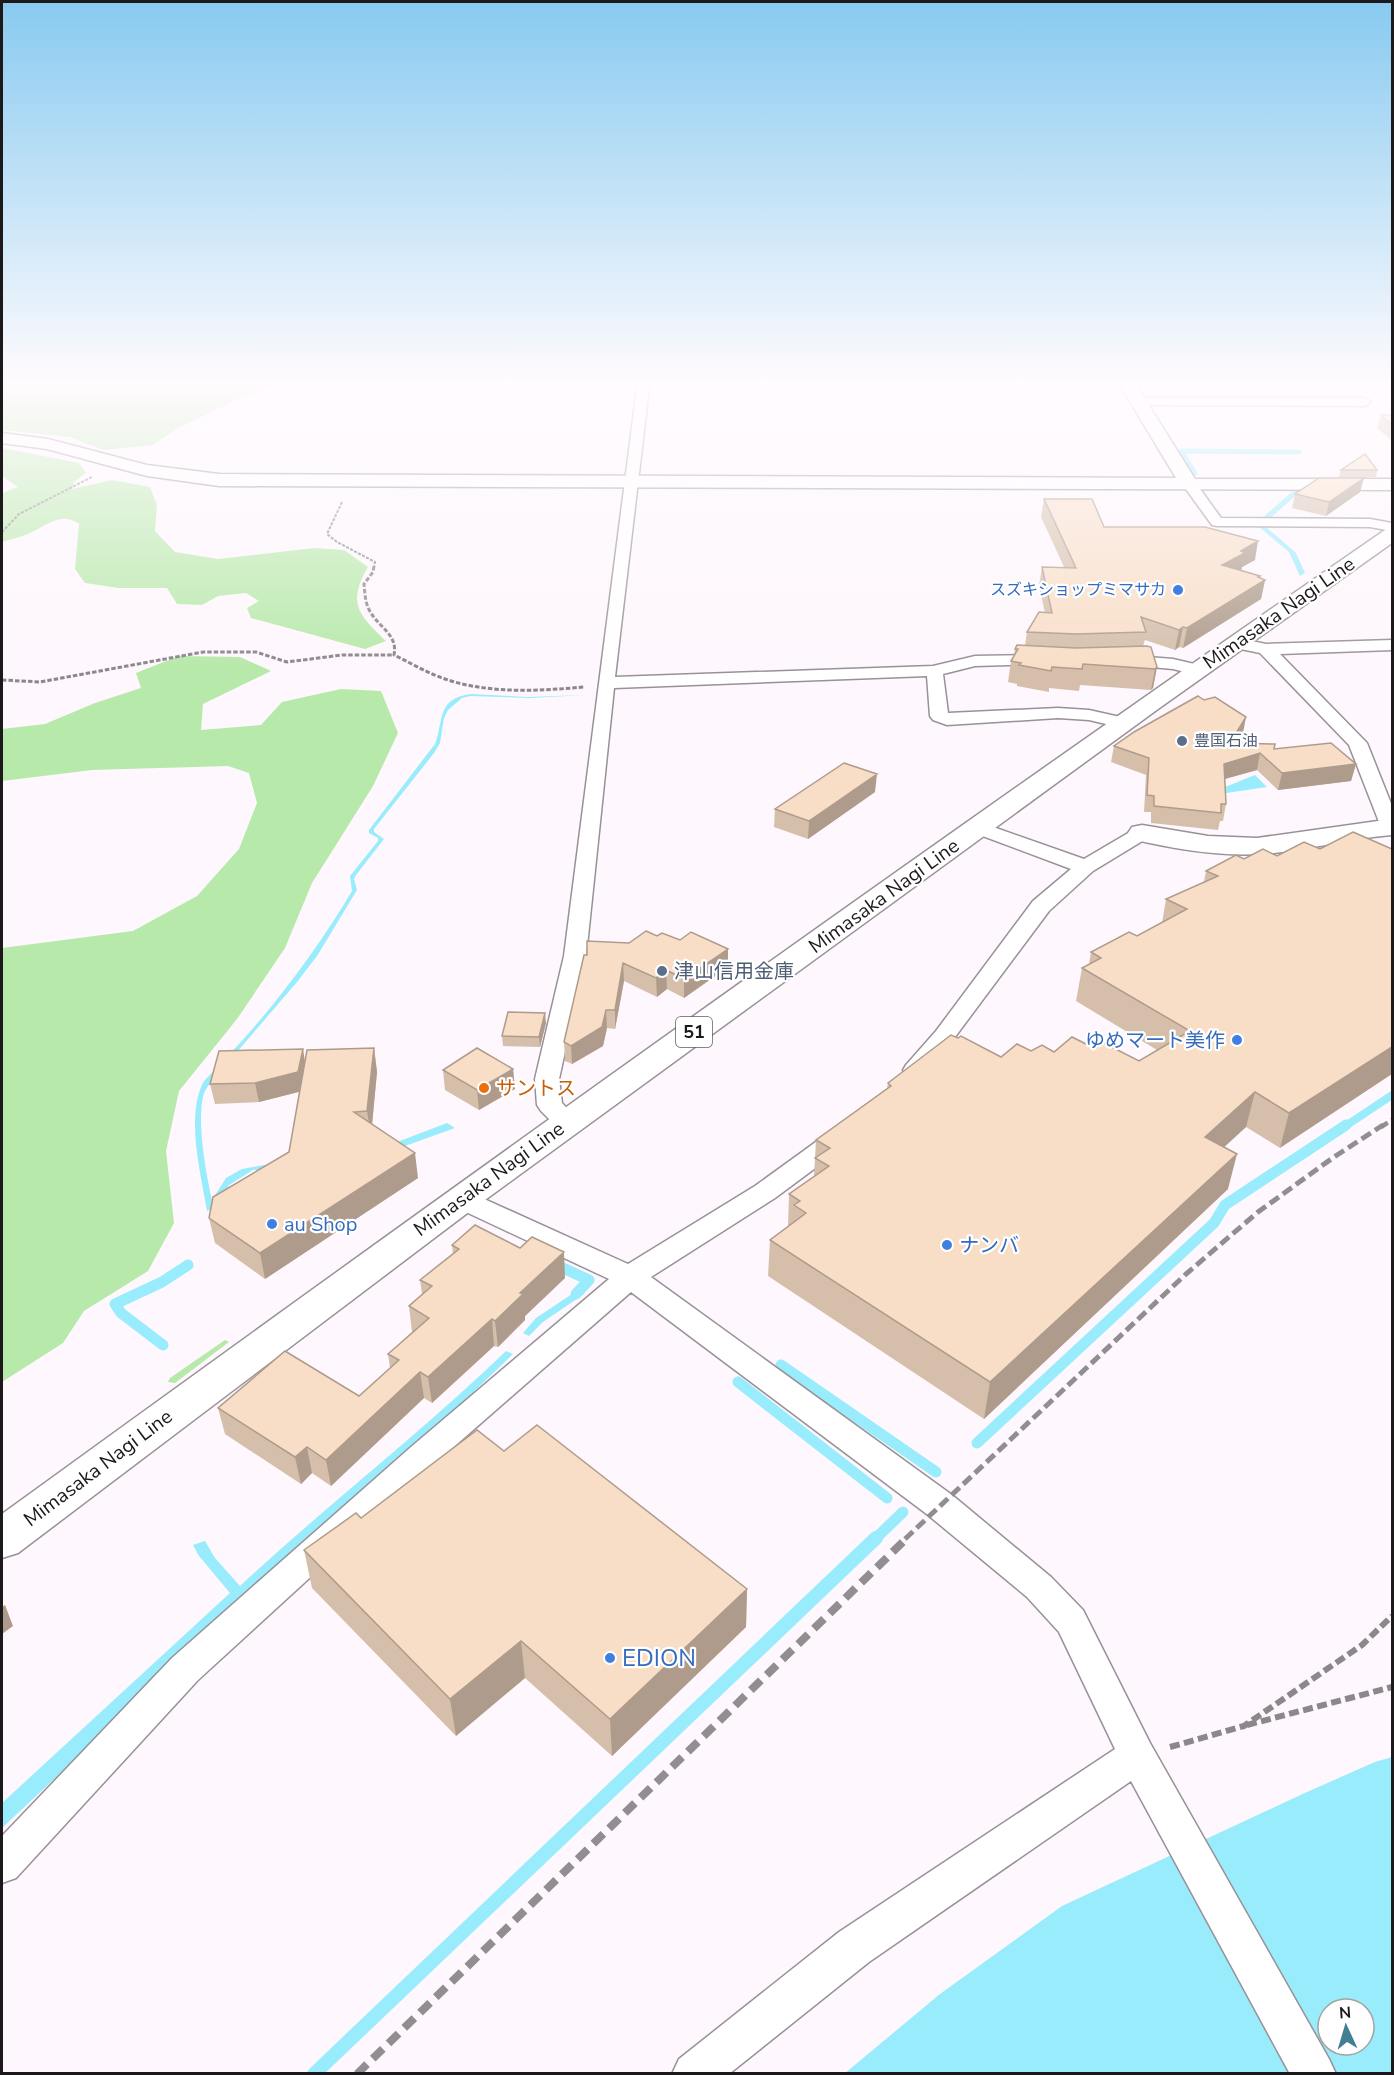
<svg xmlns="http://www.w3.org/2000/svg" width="1394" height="2075" font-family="'Nunito Sans','Noto Sans JP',sans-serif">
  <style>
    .green { fill: #b7e9aa }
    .water { fill: #98ecfc; fill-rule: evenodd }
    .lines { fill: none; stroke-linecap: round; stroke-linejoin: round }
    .stream-far3 { stroke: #98ecfc; stroke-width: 5 }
    .stream-far2 { stroke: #98ecfc; stroke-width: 8 }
    .stream-far1 { stroke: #98ecfc; stroke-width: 11 }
    .stream { stroke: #98ecfc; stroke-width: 14 }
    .street-casing { stroke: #989197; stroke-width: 3 }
    .secondary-casing { stroke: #989197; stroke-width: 3 }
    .primary-casing { stroke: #989197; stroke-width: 3 }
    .path-far2 { stroke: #8c878b; stroke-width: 2; stroke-dasharray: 3 1.5; stroke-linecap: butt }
    .path-far1 { stroke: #8c878b; stroke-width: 3; stroke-dasharray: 4.5 2; stroke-linecap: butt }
    .path { stroke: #8c878b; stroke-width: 6; stroke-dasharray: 10 4.5; stroke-linecap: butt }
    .street { fill: #fff; fill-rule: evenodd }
    .secondary { fill: #fff; fill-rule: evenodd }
    .primary { fill: #fff; fill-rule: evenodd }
    .rail-far2 { stroke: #928d91; stroke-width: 4.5; stroke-dasharray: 8 4.5; stroke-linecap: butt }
    .rail-far1 { stroke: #928d91; stroke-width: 5; stroke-dasharray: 11 5; stroke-linecap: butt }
    .rail { stroke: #928d91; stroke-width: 8; stroke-dasharray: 14 8; stroke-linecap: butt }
    .wall { fill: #d5bfab }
    .shaded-wall { fill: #ae9b8b }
    .building { fill: #f8dec7; stroke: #ae9b8b; stroke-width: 1.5 }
    .shop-dot { fill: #3f7fe0; stroke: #fff; stroke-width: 2 }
    .service-dot { fill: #5c6f8a; stroke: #fff; stroke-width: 2 }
    .food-dot { fill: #e8710a; stroke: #fff; stroke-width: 2 }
    .labels { text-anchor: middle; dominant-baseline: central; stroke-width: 4.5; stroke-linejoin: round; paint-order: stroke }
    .far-shop-label { font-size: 16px; fill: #366cbe; stroke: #fff; text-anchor: end }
    .far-service-label { font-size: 16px; fill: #4e5e75; stroke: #fff; text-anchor: start }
    .shield { fill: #fff; stroke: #605e5f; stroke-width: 1.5 }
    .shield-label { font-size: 18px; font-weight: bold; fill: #1c191b }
    .street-label { font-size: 20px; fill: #1c191b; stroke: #fff }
    .service-label { font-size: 20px; fill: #4e5e75; stroke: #fff; text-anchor: start }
    .shop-label { font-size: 20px; fill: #366cbe; stroke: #fff; text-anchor: start }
    .food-label { font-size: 20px; fill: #c56008; stroke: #fff; text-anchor: start }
    .near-shop-label { font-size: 24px; fill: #366cbe; stroke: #fff; text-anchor: start }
  </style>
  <rect width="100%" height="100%" fill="#fef7fd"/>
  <path class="green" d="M2,380H288L245,396L178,428L153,445L103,450L70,437L2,430Z
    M2,448L79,463L86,473L74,482L72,489L112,480L150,487L157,505L155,531L175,552L218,559L314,548L344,550L368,567C347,603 358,614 386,641L365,649L251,618L247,608L259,601L246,593L218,596L202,605L177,604L167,588H119L85,583L75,569L79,524C61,511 48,525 30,533C21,537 11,539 2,542V493L18,487L2,476Z
    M179,656L240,657L271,671L203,704L201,730L261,725L282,702L341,689L381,691L398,733L373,786L312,883L285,948L237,1019L179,1091L166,1151L174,1223L148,1271L84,1311L63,1343L2,1382V948L133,931L197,896L239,849L257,803L249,773L228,766L92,770L2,781V729L45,724L95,703L141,688L136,673Z
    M225,1340L229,1342L175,1383L168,1382L170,1378Z"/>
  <path class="water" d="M1294,490L1301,491L1268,520L1265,526L1296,553L1305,573L1300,576L1289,552L1258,526L1261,519Z
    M470,694L527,697L586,695L530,698L470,696L462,698L448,710L444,718L440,743L434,753L374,829V832L384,839L356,875L354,879L357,890L317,956L297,982L212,1081C208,1086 204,1091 203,1097C197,1123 206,1174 212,1200L226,1178L242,1169L264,1165L342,1163L447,1123L455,1128L352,1165L253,1170L229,1185L219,1206L207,1211C201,1174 185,1115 204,1081C261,1024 311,960 352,891L350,876L378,841V838L369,833V830L435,744C444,721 436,699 470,694Z
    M1255,775L1267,787L1213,795L1210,793Z
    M587,1284L584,1294L543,1322L529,1336L523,1333L536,1318Z
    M506,1351L513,1354L437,1427L290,1552L287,1560L2,1828V1803L230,1593L199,1556L193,1545L205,1541L215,1558L240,1586C327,1505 421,1433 506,1351Z
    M1392,1757V2073L844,2074L940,1994L1062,1906L1307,1792L1375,1762ZM1328,2009H1364V2045H1328Z"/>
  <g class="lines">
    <path class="stream-far3" d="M1195,473L1181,451L1299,452"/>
    <path class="stream-far2" d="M1344,1127L1392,1095"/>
    <path class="stream-far1" d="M554,1264L589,1280L576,1294
      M163,1345L121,1313L115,1304L162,1282L188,1265
      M781,1365L936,1472
      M738,1382L887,1498
      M977,1443L1214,1223L1225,1205L1346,1125
      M875,1539L903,1512"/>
    <path class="stream" d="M314,2074L876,1538"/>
    <defs>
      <path id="street" d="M638,380H650L615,677L933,666L975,656L1043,655L1049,656L1051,660L1049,664L975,666L943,674L948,713L1058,708L1089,710L1129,719L1132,723L1129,727L1123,728L1089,720L1058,718L947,725L933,720L930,716L927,676L614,688L586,956L559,1079L562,1103L580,1122L576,1128L567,1130L558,1128L541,1111L537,1105L535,1079L564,956Z
        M1140,398H1365L1371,402L1365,406L1136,405L1134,402Z
        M1190,481L1195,482L1221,518L1370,519L1392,523V531L1370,527L1217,526L1212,525L1183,485Z
        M1237,638L1266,644L1392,640V650L1280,654L1367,743L1392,806V833L1384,831L1381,827L1349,745L1260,653L1231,647L1229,643Z
        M1123,655L1173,659L1203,666L1206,670L1203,674L1197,675L1173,669L1117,664L1115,660L1117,656Z
        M979,822L1084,859L1135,829H1149L1152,833L1149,837L1093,871L1049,911L952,1041L924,1075L915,1078L906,1075L903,1070L906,1065L936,1031L1033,901L1071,869L972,832L969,828L972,824Z
        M840,1129L849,1131L853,1137L849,1143L775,1198L651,1277L952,1495L1051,1577L1083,1610L1150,1743L1329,2059L1336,2074H1290L1131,1781L869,1962L729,2074H672L679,2059L839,1932L1115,1749L1059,1632L1027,1597L928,1515L631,1292L433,1465L198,1680L16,1878L2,1883V1836L172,1658L411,1447L609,1279L451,1205L447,1199L451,1193L461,1190L471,1193L628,1264L755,1186L831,1131Z"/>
      <path id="secondary" d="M1117,380H1133L1195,479H1392V490L219,486L147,476L47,449L2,443V433L48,439L147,465L219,474L1176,478Z
        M1392,819V835C1352,838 1314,849 1274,853C1227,858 1178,850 1132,839L1128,833L1132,827L1142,825L1208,836L1257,838Z"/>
      <path id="primary" d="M1392,528V543L1158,709L474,1208L18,1553L2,1558V1514C460,1182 919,852 1385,530Z"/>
    </defs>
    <use href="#street" class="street-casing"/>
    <use href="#secondary" class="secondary-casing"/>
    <use href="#primary" class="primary-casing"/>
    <path class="path-far2" d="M342,502L327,534L337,542L375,562L374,567
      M2,532L19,514L92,477"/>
    <path class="path-far1" d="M374,566L373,572L364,584C365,594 365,604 371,613C380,628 398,635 394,655C411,663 427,673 445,679C489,694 538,691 584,687
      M2,680L40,682L203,652H256L287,662L342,655H394"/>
    <path class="path" d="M1247,1725L1392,1687
      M1170,1747L1244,1726L1362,1645L1392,1616"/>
    <use href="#street" class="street"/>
    <use href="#secondary" class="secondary"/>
    <use href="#primary" class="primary"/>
    <path class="rail-far2" d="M1381,1127L1392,1120"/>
    <path class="rail-far1" d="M905,1539L1186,1274L1258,1212L1334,1157L1383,1125"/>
    <path class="rail" d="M357,2074L907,1538"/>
  </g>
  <path class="wall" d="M1381,415H1392V441L1377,428Z
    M1341,470H1377L1376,477H1339Z
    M1360,492L1326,516L1292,508L1295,494Z
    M1044,499L1104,527L1255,560L1242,567L1241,571L1265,580L1261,599L1183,648L1179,647L1175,650L1145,640L1143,646L1157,667L1153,688L1151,690L1080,685L1079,691L1049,688V692L1017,686V684L1008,682L1011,661L1014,655L1015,649L1025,646L1027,632L1045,613L1039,586L1042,567H1064L1041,517Z
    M1243,733L1236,743L1356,764L1351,781L1278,790L1257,770L1225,779L1226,804L1223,821H1220L1218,830L1151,823V812H1144L1146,775L1111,762L1114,746Z
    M875,792L808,839L774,827L775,809Z
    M1320,849H1392L1280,1148L1246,1127L1224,1147L1228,1189L984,1419L768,1276L770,1240L788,1227L789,1194L814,1176L816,1140L887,1088L888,1083L1031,1051L1054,1052L1094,1048L1139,1061L1157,1050L1076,1001L1082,968L1089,964L1091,952L1137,936L1162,923L1166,899L1204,882L1206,871L1244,859L1277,856Z
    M657,936L728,967L684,998L667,989L657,997L624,981L615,1029L607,1028L603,1046L572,1064L565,1061L564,1042L587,955Z
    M546,1023L540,1047L503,1046L502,1036Z
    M374,1048L377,1072L372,1124L418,1178L265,1279L215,1243L209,1218L289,1152L299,1092L259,1102L215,1104L210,1084L305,1061Z
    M513,1069L515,1089L479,1110L445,1090L443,1070Z
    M452,1245L565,1278L525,1316V1320L498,1347L494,1346L432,1403L424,1398L331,1486L312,1473L301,1484L225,1434L218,1408L359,1396L390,1368L388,1354L412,1332L409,1306L422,1294L420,1280L453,1254Z
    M504,1451L747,1589L746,1627L612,1756L525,1678L456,1736L312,1588L304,1550L361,1518Z"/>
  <path class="shaded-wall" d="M1364,478L1360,492L1326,516L1329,502Z
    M1258,541L1255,560L1242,567L1241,572L1222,565L1241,551Z
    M1260,576L1259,583L1265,580L1261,599L1183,648L1187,628Z
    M1183,627L1179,647L1175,650L1179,630Z
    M1157,667L1153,688L1151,690L1155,669Z
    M1246,717L1243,733L1226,759L1230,743Z
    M1260,753L1257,770L1221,780L1224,764Z
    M1356,764L1351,781L1278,790L1282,773Z
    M877,774L875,792L808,839L809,821Z
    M728,949V967L684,998V979Z
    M623,963L624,981L615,1029V1010Z
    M666,970L667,989L657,997L656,978Z
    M606,1010L607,1028L603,1046L572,1064L571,1046Z
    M545,1013L546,1023L540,1047L539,1037Z
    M1392,1047V1074L1280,1148L1289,1113Z
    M374,1048L377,1072L371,1136L367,1111Z
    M303,1049L306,1068L302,1091L259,1102L255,1083Z
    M513,1069L515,1089L479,1110L477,1090Z
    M1255,1092L1246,1127L1197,1172L1205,1137Z
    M415,1153L418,1178L265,1279L260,1253Z
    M1237,1154L1228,1189L984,1419L990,1382Z
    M564,1252L565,1278L525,1316V1320L498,1347L495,1321L520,1293Z
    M492,1319L494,1346L432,1403L428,1377Z
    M420,1372L424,1398L331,1486L326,1460Z
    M307,1447L312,1473L301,1484L295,1457Z
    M747,1589L746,1627L612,1756L610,1719Z
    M5,1605L13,1626L2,1634V1607Z
    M521,1641L525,1678L456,1736L450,1699Z"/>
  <path class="building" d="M1381,415H1392V425Z
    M1365,454L1377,470H1341Z
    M1319,478H1364L1329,502L1295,494Z
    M1044,499H1092L1104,527H1205L1258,541L1241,551L1245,553L1222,565L1260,576L1258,577L1265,580L1187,628L1183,627L1179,630L1141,617L1146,632L1076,634L1027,632L1039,612L1052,613L1042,567L1076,568Z
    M1017,645L1076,648L1147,646L1151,647L1157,667L1155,669L1083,664L1082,669L1052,667L1051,671L1019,665L1021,663L1011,661L1018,649H1015Z
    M1198,696L1204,700L1215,697L1246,717L1230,743L1275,744L1274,749L1331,743L1356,764L1282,773L1260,753L1224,764L1226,804H1221V813L1154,806V796L1147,795L1149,758L1114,746L1134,732Z
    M844,763L877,774L809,821L775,809Z
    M1353,832L1392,849V1047L1289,1113L1255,1092L1205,1137L1237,1154L990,1382L770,1240L806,1213L794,1205L800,1201L789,1194L829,1166L815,1158L830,1148L816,1140L891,1086L888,1083L951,1035L958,1038L961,1036L1001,1057L1017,1044L1031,1051L1042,1045L1054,1052L1072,1037L1094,1048L1102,1042L1139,1061L1190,1031L1082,968L1101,958L1091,952L1129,932L1137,936L1187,909L1166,899L1218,876L1206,871L1236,855L1244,859L1263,849L1277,856L1304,842L1320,849Z
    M646,931L657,936L662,933L680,940L691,932L728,949L684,979L666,970L656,978L623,963L615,1010H606L602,1027L571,1046L564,1042L584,955H587V941L629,943Z
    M508,1012L545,1013L539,1037L502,1036Z
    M374,1048L367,1111L354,1112L415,1153L260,1253L209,1218L213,1197L289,1152L307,1050Z
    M477,1048L513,1069L477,1090L443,1070Z
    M303,1049L298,1072L255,1083L210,1084L219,1051Z
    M475,1225L520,1248L532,1237L564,1252L520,1293L523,1294L495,1321L492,1319L428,1377L420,1372L326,1460L307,1447L295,1457L218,1408L285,1351L359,1396L399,1360L388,1354L429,1318L409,1306L432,1286L420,1280L459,1249L452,1245Z
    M537,1425L747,1589L610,1719L521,1641L450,1699L304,1550L356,1513L361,1518L477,1430L504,1451Z"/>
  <linearGradient id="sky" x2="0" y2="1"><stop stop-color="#88caf0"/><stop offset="0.57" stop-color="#fffbfe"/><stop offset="1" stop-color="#fffbfe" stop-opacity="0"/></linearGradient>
  <rect width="1394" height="670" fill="url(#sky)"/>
  <g class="shop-dot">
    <circle cx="1178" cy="590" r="6"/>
    <circle cx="1237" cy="1040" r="6"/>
    <circle cx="272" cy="1224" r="6"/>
    <circle cx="947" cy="1245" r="6"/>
    <circle cx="610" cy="1658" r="6"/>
  </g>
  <g class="service-dot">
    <circle cx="1182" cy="741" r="6"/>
    <circle cx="662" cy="971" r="6"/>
  </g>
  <circle class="food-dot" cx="484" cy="1088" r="6"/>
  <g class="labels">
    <g class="far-shop-label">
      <text x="1166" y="590">スズキショップミマサカ</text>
    </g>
    <g class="far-service-label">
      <text x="1194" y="741">豊国石油</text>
    </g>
    <rect class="shield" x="676" y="1017" width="36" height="30" rx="4.5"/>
    <g class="shield-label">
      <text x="694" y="1032">51</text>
    </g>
    <g class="street-label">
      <text transform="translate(1279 613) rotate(-35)">Mimasaka Nagi Line</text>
      <text transform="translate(884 896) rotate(-36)">Mimasaka Nagi Line</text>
      <text transform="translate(489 1179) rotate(-36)">Mimasaka Nagi Line</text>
      <text transform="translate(98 1468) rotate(-37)">Mimasaka Nagi Line</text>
    </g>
    <g class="service-label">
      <text x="674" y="971">津山信用金庫</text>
    </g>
    <g class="shop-label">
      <text x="1225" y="1040" text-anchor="end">ゆめマート美作</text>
      <text x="284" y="1224">au Shop</text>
      <text x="959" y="1245">ナンバ</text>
    </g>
    <g class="food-label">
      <text x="496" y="1088">サントス</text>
    </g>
    <g class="near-shop-label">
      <text x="622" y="1658">EDION</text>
    </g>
  </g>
  <rect width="1394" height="2075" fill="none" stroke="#1c191b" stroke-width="6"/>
  <g transform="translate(1346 2027) rotate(356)"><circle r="28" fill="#ffffff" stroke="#a4a3a4" stroke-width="1.5"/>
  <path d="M0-4.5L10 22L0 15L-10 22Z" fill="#427f95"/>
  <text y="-9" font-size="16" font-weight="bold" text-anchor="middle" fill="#1c191b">N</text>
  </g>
</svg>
